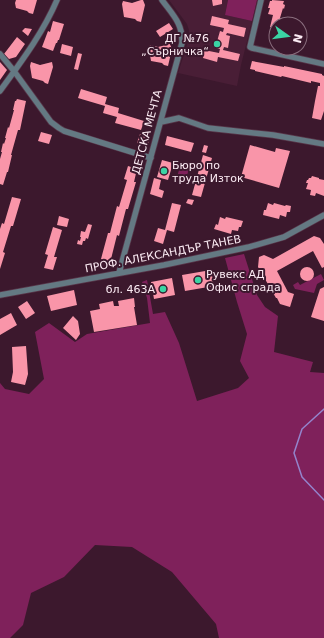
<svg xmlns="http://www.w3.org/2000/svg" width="324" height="638" font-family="'DejaVu Sans',sans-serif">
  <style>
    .built { fill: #491e36 }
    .green { fill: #7f215b }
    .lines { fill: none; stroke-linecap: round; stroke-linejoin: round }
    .stream { stroke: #9484cc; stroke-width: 1.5 }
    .building { fill: #f995a9 }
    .minor-casing { stroke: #573649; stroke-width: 7 }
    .minor { stroke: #647983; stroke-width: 5.5 }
    .poi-dot { fill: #3bd4a4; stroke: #3c182d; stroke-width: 1.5 }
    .labels { text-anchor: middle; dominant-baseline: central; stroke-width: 4; stroke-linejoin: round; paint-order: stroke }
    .poi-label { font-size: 11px; fill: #fcecf4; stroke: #3c182d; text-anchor: end }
    .street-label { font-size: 11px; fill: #fcecf4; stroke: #3c182d }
  </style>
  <rect width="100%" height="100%" fill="#3c182d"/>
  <path class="built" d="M169,0H228L225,15L252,21L241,65L237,86L178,73L187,45L189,36V30L187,24Z"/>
  <path class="green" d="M228,0H257L252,21L225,15Z
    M181,163L190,165L186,179L177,177Z
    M244,254L257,295L265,307L278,316L274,352L313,362L310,372L324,373V638H219L216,624L172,572L132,547L95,545L64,577L31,593L23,625L10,638H0V383L5,389L29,394L44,379L35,332L49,323L75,342L87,334L150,323L147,298L142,282L147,280L153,314L165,312L179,343L197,401L238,388L249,378L240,361L247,334L237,302L225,258Z
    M321,274L324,280L317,284L314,293L295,289L293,285L298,282L300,285Z"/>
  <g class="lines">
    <path class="stream" d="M324,409L302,429L294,453L302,477L324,500"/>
  </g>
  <path class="building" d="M16,0H37L33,14L29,13L27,11L16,8L15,3Z
    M141,0H143L145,5L141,22L137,21L135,19L124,17L122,4L123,1L132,3Z
    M212,0H222V4L213,6Z
    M272,0L284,1L283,4L285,5L284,9L283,8L280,18L291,20L290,24H276V29L270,27L273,15L268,14L270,8H268L270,1H272Z
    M212,16L229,20L228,24L246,28L244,37L227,33L226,35L230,36L228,48L224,47L223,50L240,54L238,61L218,57L217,62L203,58L204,50L219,53L220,49L216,48L218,38L220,31L223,32L224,28L210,25Z
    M53,21L64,24L59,40H58L57,43H56L53,51L42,47L48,31L50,32Z
    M169,23L173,29L160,37L156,31Z
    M25,28L32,29L28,36L22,31Z
    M17,37L25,44L16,57L9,59L4,54Z
    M62,44L73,47L71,56L60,53Z
    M170,44L172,49L168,66L164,65L162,63L151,61L149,49L150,45L158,47Z
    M78,53L82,54L78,70L74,69Z
    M252,61L284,67V66L322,74V75L324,76V111L321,120L312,118L315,101L318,86H320V83L311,81V83L282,76L281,77L255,71V70L250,69Z
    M0,62L7,70L0,80Z
    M31,62L40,65L52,62L53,67L48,84L45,83L43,81L32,78L30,66Z
    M81,89L107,97L105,104L119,108L118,113L144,121L141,130L115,123L117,117L103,113L105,106L78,98Z
    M17,99L26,101L20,130H18L11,155H12L8,172H7L3,185L0,184V159L2,152H1L3,143L4,144L6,138H5L8,127L9,128L14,110H13L15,101H16Z
    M41,132L52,135L49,144L38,141Z
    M140,134L150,136L148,145L137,143Z
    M167,136L194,143L191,152L165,145Z
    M204,145L208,146L206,153L202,152Z
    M250,145L275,152L276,148L290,151L279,188L241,177Z
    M203,155L212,158L201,197L192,195Z
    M162,160L173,163L168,180L157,177Z
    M128,166L137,169L134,182H136L128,209H126L119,236L117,235L110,263L101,259L108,233H110L117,206L119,207L127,180L124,179Z
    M312,176L319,178V179L324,180V196L316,193L315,196L310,195L311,190L306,189L308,183H306L307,180H308L309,178H311Z
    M154,178L161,180L159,189L164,191L162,198L150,194Z
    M12,197L21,199L13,226H11L3,252L5,253L0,269V229L2,223L4,224Z
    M188,199L194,200L192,205L186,203Z
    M172,203L181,205L174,232L167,230L163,244L154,241L158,228L165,230Z
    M268,203L273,205L274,203L285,206L286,205L291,206L290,212H287L286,217L280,215L279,219L263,215L264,210H266Z
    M59,216L69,219L67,227L57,225Z
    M220,217L225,219L226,217L243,221L241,227H239L238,231L232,230L231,234L214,229L216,224L218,225Z
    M88,224L92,225L88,239L86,238L85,241H83L82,245L77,244L78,240L80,241L81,237H80L81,231L85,232Z
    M53,227L62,230L54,257H57L53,270L44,268L48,255L45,254Z
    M314,236L320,238L324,244V267L322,268L313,251L277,271L288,292L294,294L290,307L280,304L277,298H276L258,267L259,257L264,255L273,259Z
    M300 274a7 7 0 1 1 14 0a7 7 0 1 1-14 0Z
    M211,270L214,286L185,291L182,275Z
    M172,278L175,295L154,299L151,282Z
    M324,287V321L311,317L320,289Z
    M74,290L77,305L51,311L47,296Z
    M134,298L135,307H134L137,325L94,332L90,311L100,309L99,304L113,301L114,306H119L118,301Z
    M27,301L35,313L26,319L18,307Z
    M11,313L17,325L0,335V319Z
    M73,316L78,321L80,334L76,340L63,328Z
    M26,346L28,374L25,385L11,382L13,372L12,347Z"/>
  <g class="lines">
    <defs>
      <path id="minor" d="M261,0L250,47L252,48L324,64
        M0,54L14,71L51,122L59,128L64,131L151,158
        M0,91C21,62 43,33 57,0
        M161,122L179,118L208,128L273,135L324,144
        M119,273L182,43C183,24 173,15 162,0
        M0,295L164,265L249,247L284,237L324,215"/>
    </defs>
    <use href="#minor" class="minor-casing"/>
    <use href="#minor" class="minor"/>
  </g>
  <g class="poi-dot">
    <circle cx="217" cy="44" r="4"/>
    <circle cx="164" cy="171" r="4"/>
    <circle cx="198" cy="280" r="4"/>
    <circle cx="163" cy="289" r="4"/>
  </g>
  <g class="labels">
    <g class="poi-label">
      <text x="209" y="38">ДГ №76<tspan x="209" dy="13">„Сърничка“</tspan></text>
      <text x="172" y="165" text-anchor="start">Бюро по<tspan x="172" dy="13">труда Изток</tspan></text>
      <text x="206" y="274" text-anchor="start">Рувекс АД<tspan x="206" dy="13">Офис сграда</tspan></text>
      <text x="155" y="289">бл. 463А</text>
    </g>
    <g class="street-label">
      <text transform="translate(147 132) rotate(-75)">ДЕТСКА МЕЧТА</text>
      <text transform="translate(163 254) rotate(-11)">ПРОФ. АЛЕКСАНДЪР ТАНЕВ</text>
    </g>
  </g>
  <g transform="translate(288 36) rotate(104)"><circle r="19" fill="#3c182d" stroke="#896d7d"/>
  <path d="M0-3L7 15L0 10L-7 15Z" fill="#3bd4a4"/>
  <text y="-6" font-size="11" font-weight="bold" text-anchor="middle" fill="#fcecf4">N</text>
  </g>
</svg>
